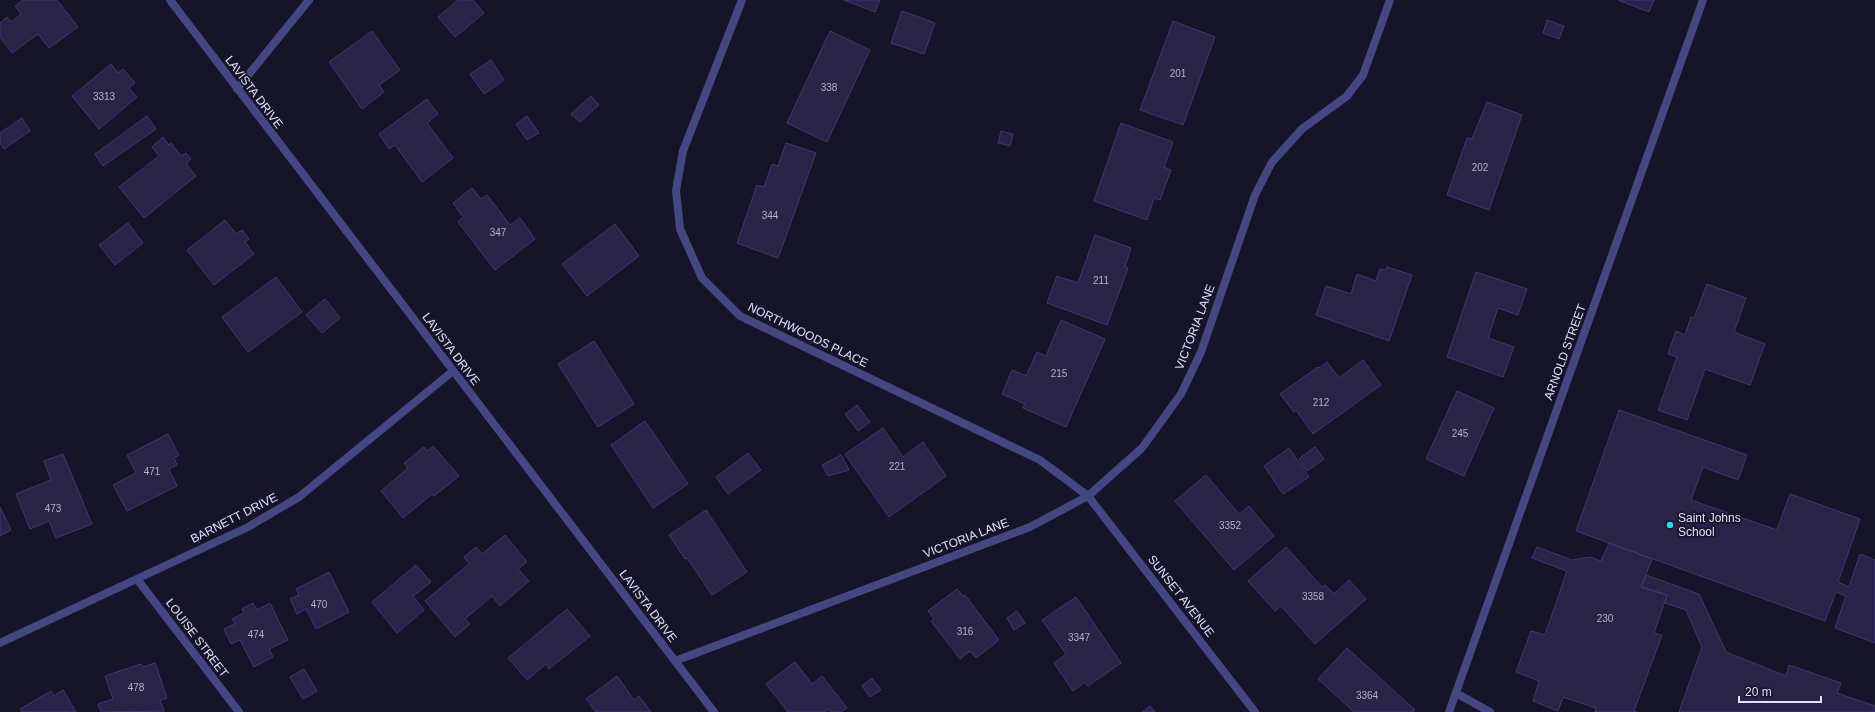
<svg xmlns="http://www.w3.org/2000/svg" width="1875" height="712" font-family="Arial,sans-serif">
  <style>
    .building { fill: #282347; stroke: #3f3870 }
    .lines { fill: none; stroke-linecap: round; stroke-linejoin: round }
    .service { stroke: #454782; stroke-width: 8 }
    .minor { stroke: #454782; stroke-width: 8 }
    .poi-dot { fill: #24dce3; stroke: #161429; stroke-width: 1.5 }
    .labels { text-anchor: middle; dominant-baseline: central; stroke-width: 3.5; stroke-linejoin: round; paint-order: stroke }
    .number-label { font-size: 10px; fill: #b3b1ce }
    .street-label { font-size: 12px; fill: #e1e0fb; stroke: #161429 }
    .poi-label { font-size: 12px; fill: #e1e0fb; stroke: #161429; text-anchor: start }
  </style>
  <rect width="100%" height="100%" fill="#161429"/>
  <path class="building" d="M23,0H57L78,27L49,48L38,34L12,53L0,37V23L7,17L11,22L21,14L15,6Z
    M458,0H473L484,13L455,37L438,17Z
    M844,0H880L875,12Z
    M1618,0H1654L1649,12Z
    M902,11L935,23L924,54L891,43Z
    M1547,20L1564,26L1559,39L1543,33Z
    M1173,21L1215,37L1183,125L1140,110Z
    M372,31L400,70L379,85L384,92L362,109L329,62Z
    M830,31L870,50L827,142L787,123Z
    M491,60L504,80L484,94L470,74Z
    M111,64L118,73L123,69L135,83L129,88L137,97L99,129L72,96Z
    M591,96L599,105L580,122L571,114Z
    M427,99L438,114L427,123L453,158L422,182L395,145L389,149L379,134Z
    M1487,102L1522,115L1489,210L1447,195L1467,138L1472,139Z
    M147,116L156,129L103,166L95,154Z
    M527,116L539,133L527,140L516,124Z
    M22,118L30,131L4,149L0,143V133Z
    M1121,123L1173,142L1164,167L1171,170L1160,200L1154,198L1147,220L1094,201Z
    M1001,131L1013,134L1010,146L998,143Z
    M163,137L169,145L171,143L181,156L186,153L191,159L186,164L196,176L144,218L119,187L159,156L152,147Z
    M786,143L816,153L778,258L737,243L757,185L764,187L772,164L778,166Z
    M472,188L481,199L487,195L510,225L520,218L535,239L495,270L458,222L463,217L453,203Z
    M225,220L236,234L242,230L249,239L245,242L254,254L214,285L187,250Z
    M128,223L143,243L115,265L99,245Z
    M615,224L639,256L587,296L562,264Z
    M1095,235L1131,248L1125,267L1128,268L1107,325L1047,303L1057,276L1078,283Z
    M1387,267L1412,275L1389,341L1316,315L1326,286L1351,294L1357,274L1376,281L1380,269L1386,270Z
    M1476,272L1527,289L1518,315L1498,308L1488,338L1514,347L1503,377L1447,357Z
    M276,277L302,312L248,352L222,317Z
    M1707,284L1746,298L1734,332L1765,344L1750,385L1705,369L1687,420L1658,410L1677,357L1668,354L1676,331L1685,335L1691,317L1694,318Z
    M325,299L340,318L322,333L306,315Z
    M1061,320L1105,339L1066,427L1023,408L1025,404L1002,394L1012,370L1026,376L1037,352L1046,356Z
    M594,341L634,404L598,427L558,364Z
    M1363,360L1381,385L1313,434L1296,410L1294,412L1280,394L1318,367L1319,368L1327,362L1339,378Z
    M1457,391L1494,408L1464,476L1426,459Z
    M857,405L870,422L858,431L845,414Z
    M1619,410L1747,455L1738,480L1703,467L1691,500L1777,530L1790,494L1860,519L1838,582L1849,587L1860,554L1875,560V643L1835,628L1846,596L1836,592L1825,621L1576,531Z
    M645,421L688,484L653,508L611,445Z
    M883,428L903,457L923,442L946,476L889,517L845,454Z
    M168,434L179,455L174,458L177,465L169,469L177,486L127,511L113,485L136,473L127,455Z
    M433,446L459,476L434,496L432,494L403,518L381,491L408,468L404,463L424,447L427,451Z
    M1315,447L1324,459L1307,471L1299,459Z
    M1289,448L1309,477L1283,494L1264,466Z
    M748,453L761,470L728,494L716,477Z
    M63,454L92,524L56,538L49,521L30,529L16,494L51,480L44,461Z
    M841,455L849,470L828,476L822,465Z
    M1206,475L1239,514L1249,506L1274,536L1234,570L1175,501Z
    M0,507L11,530L0,536Z
    M706,510L747,572L712,595L687,558L685,559L669,535Z
    M505,535L527,562L518,569L529,581L500,606L492,596L465,619L470,624L455,637L425,601L469,564L464,557L476,547L482,554Z
    M1609,543L1652,559L1641,587L1667,595L1654,633L1662,635L1634,711L1637,712H1595L1596,708L1563,697L1558,711L1533,701L1539,681L1516,672L1531,631L1545,635L1567,571L1532,558L1537,547L1572,560L1590,557L1601,561Z
    M1286,547L1322,587L1325,585L1334,594L1349,580L1366,599L1315,644L1281,606L1275,611L1248,581Z
    M416,565L431,582L413,596L424,610L397,633L372,602Z
    M329,572L349,612L316,629L306,609L297,614L290,599L299,595L296,589Z
    M1646,575L1699,594L1726,652L1786,676L1789,665L1841,683L1837,693L1875,706V712H1679L1702,647L1686,610L1665,603L1667,595L1641,587Z
    M957,589L963,596L965,595L999,640L976,658L970,651L960,659L931,621L934,619L928,611Z
    M1076,597L1121,663L1088,686L1085,682L1073,691L1054,663L1066,654L1042,620Z
    M253,603L257,610L270,603L288,640L269,649L273,657L254,667L240,640L231,644L224,629L235,624L232,619L244,613L242,609Z
    M567,609L590,636L549,669L546,664L527,680L508,658Z
    M1017,611L1025,623L1014,630L1007,618Z
    M1347,648L1415,710L1413,712H1354L1318,679Z
    M795,662L812,684L822,676L847,708L841,712H831L829,709L825,712H788L766,684Z
    M155,663L167,698L160,700L164,711L101,712L98,704L113,699L105,676L141,664L143,667Z
    M304,669L317,691L303,699L290,677Z
    M617,676L634,700L639,696L651,712H596L586,699Z
    M872,678L881,690L870,697L862,686Z
    M63,690L76,712H22L20,709L51,691L54,696Z
    M1150,706L1155,712H1142Z"/>
  <g class="lines">
    <path class="service" d="M1456,693L1490,712"/>
    <path class="minor" d="M170,0L714,712
      M742,0L683,151L676,190L680,229L702,278L740,316L1040,460L1088,496L1255,712
      M237,89L309,0
      M137,579L239,712
      M0,643L248,527L299,497L453,371
      M675,661L1030,527L1088,496L1142,448L1181,394L1201,352L1255,195L1272,162L1302,129L1347,96L1363,75L1390,0
      M1449,712L1703,0"/>
  </g>
  <circle class="poi-dot" cx="1670" cy="525" r="4"/>
  <g class="labels">
    <g class="number-label">
      <text x="1178" y="73">201</text>
      <text x="829" y="87">338</text>
      <text x="104" y="96">3313</text>
      <text x="1480" y="167">202</text>
      <text x="770" y="215">344</text>
      <text x="498" y="232">347</text>
      <text x="1101" y="280">211</text>
      <text x="1059" y="373">215</text>
      <text x="1321" y="402">212</text>
      <text x="1460" y="433">245</text>
      <text x="897" y="466">221</text>
      <text x="152" y="471">471</text>
      <text x="53" y="508">473</text>
      <text x="1230" y="525">3352</text>
      <text x="1313" y="596">3358</text>
      <text x="319" y="604">470</text>
      <text x="1605" y="618">230</text>
      <text x="965" y="631">316</text>
      <text x="256" y="634">474</text>
      <text x="1079" y="637">3347</text>
      <text x="136" y="687">478</text>
      <text x="1367" y="695">3364</text>
    </g>
    <g class="street-label">
      <text transform="translate(254 92) rotate(53)">LAVISTA DRIVE</text>
      <text transform="translate(1195 327) rotate(-69)">VICTORIA LANE</text>
      <text transform="translate(808 335) rotate(26)">NORTHWOODS PLACE</text>
      <text transform="translate(451 349) rotate(53)">LAVISTA DRIVE</text>
      <text transform="translate(1565 352) rotate(-70)">ARNOLD STREET</text>
      <text transform="translate(234 518) rotate(-27)">BARNETT DRIVE</text>
      <text transform="translate(966 538) rotate(-21)">VICTORIA LANE</text>
      <text transform="translate(1181 596) rotate(52)">SUNSET AVENUE</text>
      <text transform="translate(648 606) rotate(53)">LAVISTA DRIVE</text>
      <text transform="translate(197 638) rotate(53)">LOUISE STREET</text>
    </g>
    <g class="poi-label">
      <text x="1678" y="518">Saint Johns<tspan x="1678" dy="14">School</tspan></text>
    </g>
  </g>
  <path d="M1739 696v6h82v-6" fill="none" stroke="#e1e0fb" stroke-width="2"/>
  <text x="1745" y="696" font-size="12" fill="#e1e0fb" stroke="#161429" stroke-width="3" paint-order="stroke">20 m</text>
</svg>
